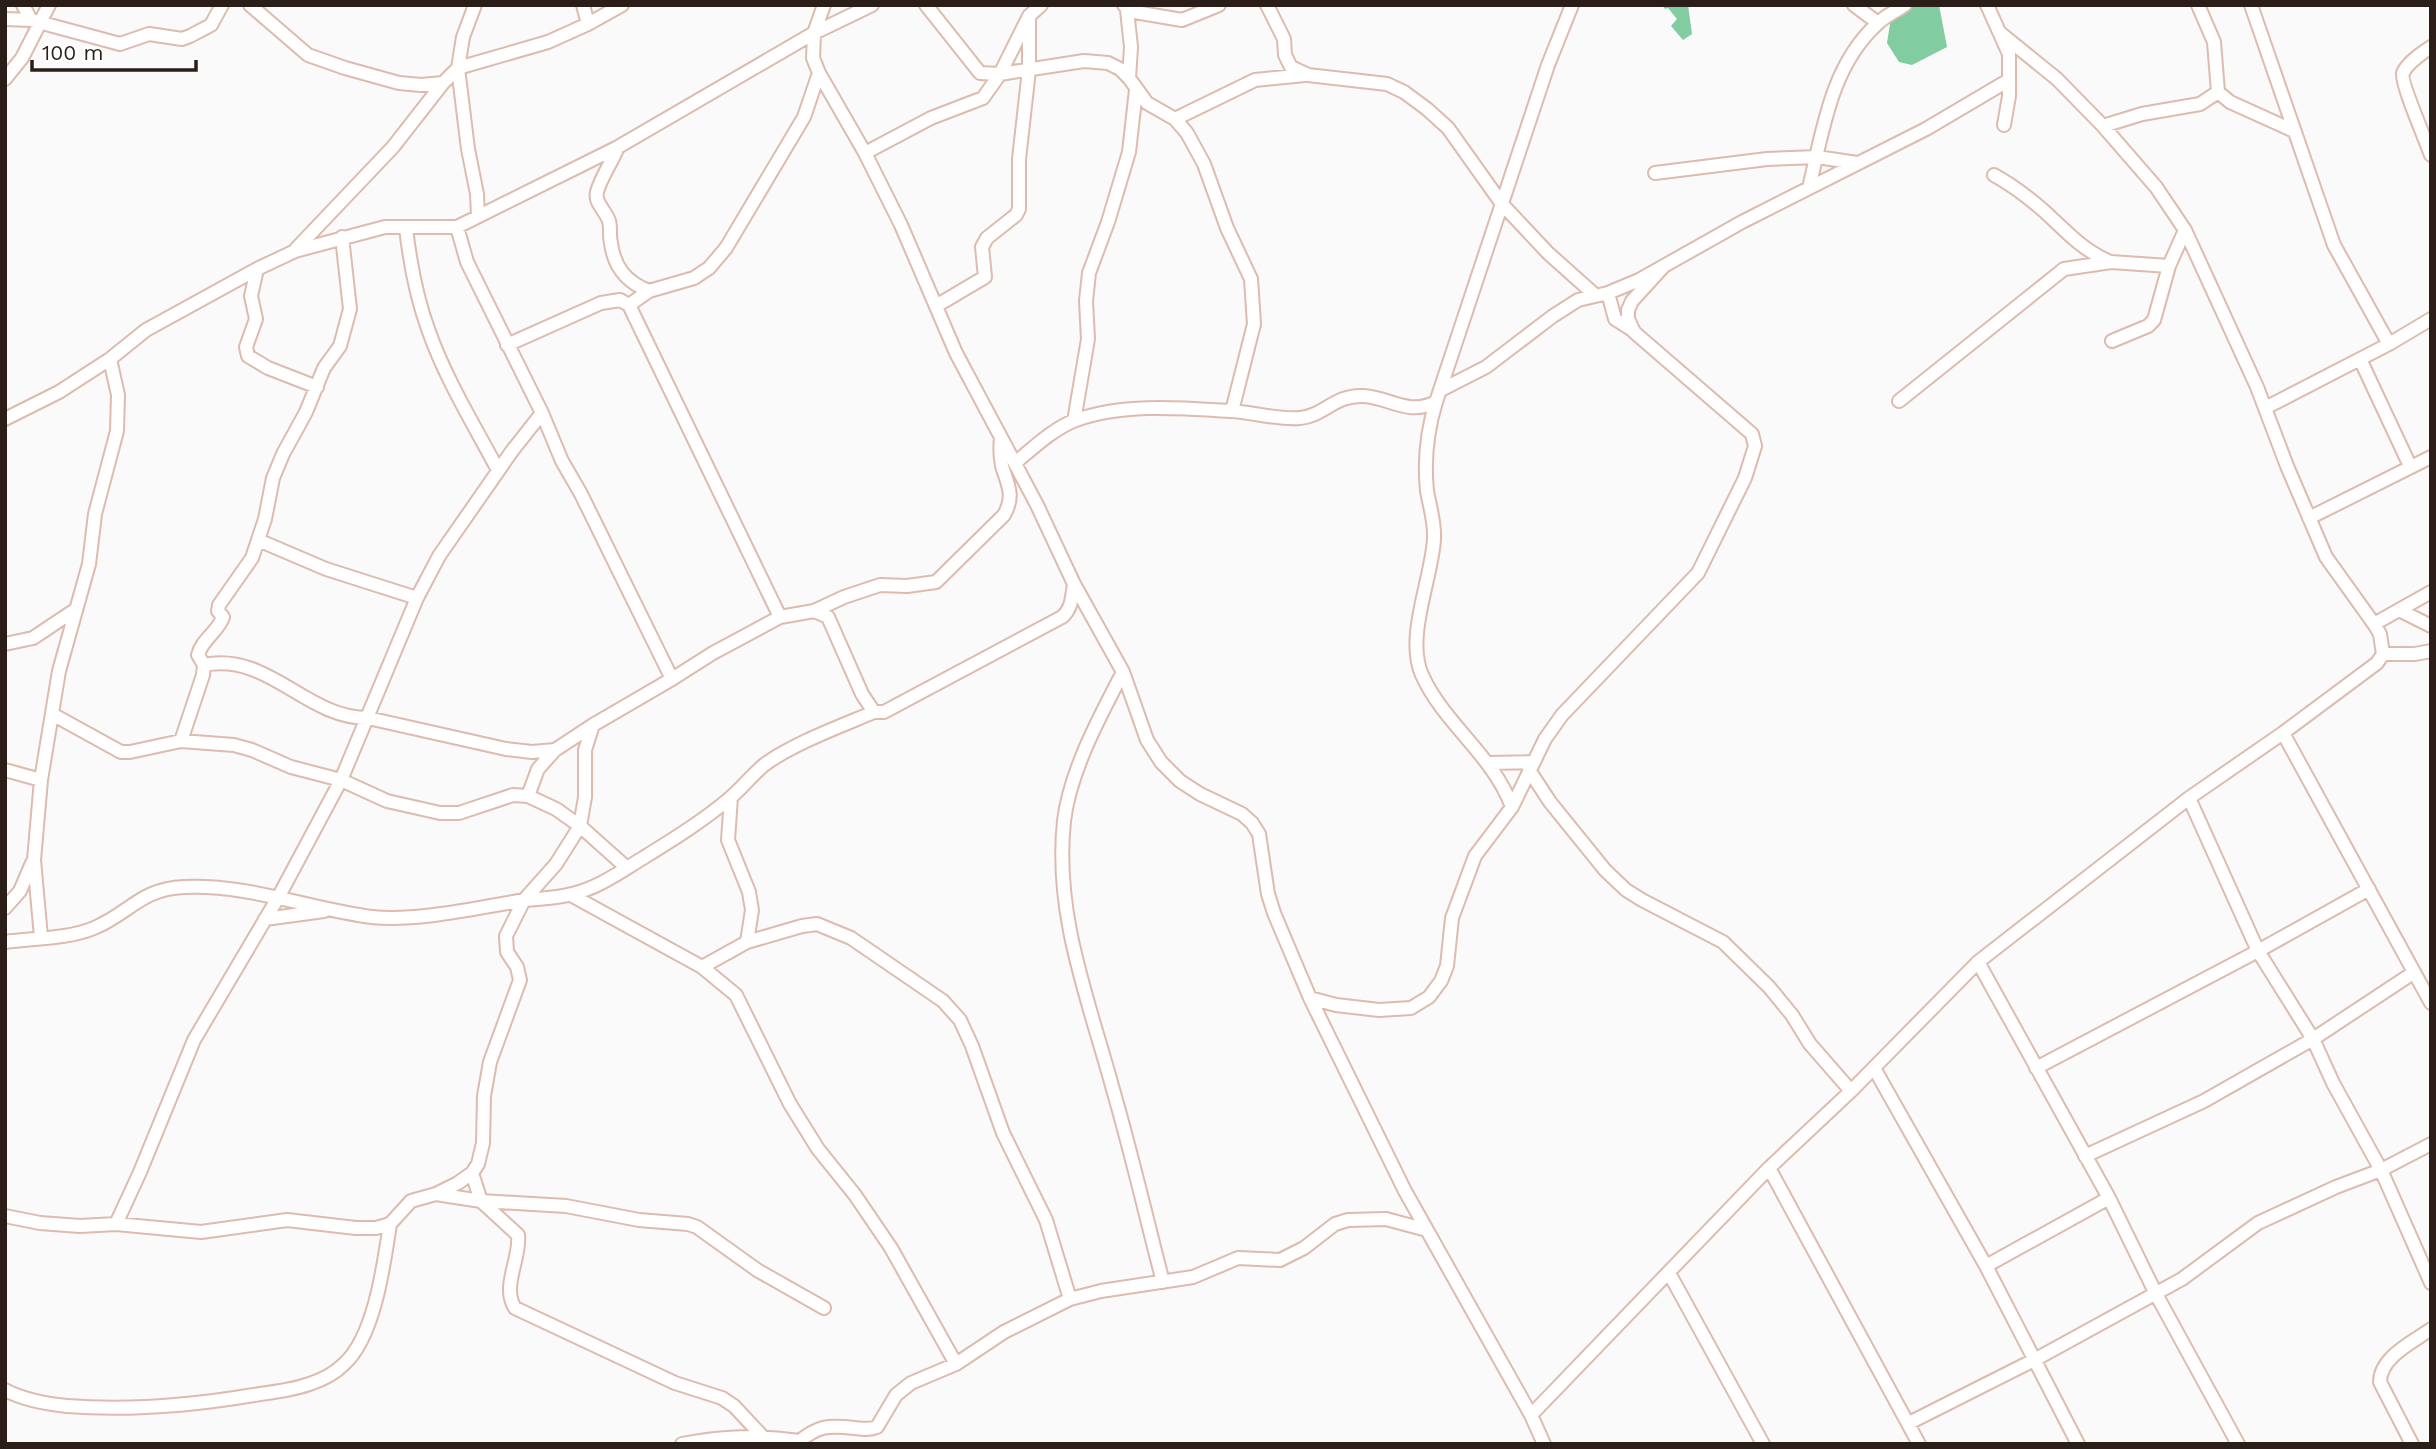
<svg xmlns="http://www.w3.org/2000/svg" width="2436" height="1449" font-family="'Work Sans',sans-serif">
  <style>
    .forest { fill: #81cca0 }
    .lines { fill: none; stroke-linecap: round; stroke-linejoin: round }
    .street-casing { stroke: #ddbbae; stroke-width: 16 }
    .street { stroke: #fff; stroke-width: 12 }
  </style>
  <rect width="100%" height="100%" fill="#fafafa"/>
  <path class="forest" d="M1662,5H1688L1692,34L1683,40L1671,26L1677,19L1668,8L1665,9Z
    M1912,5H1939L1947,47L1912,65L1899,62L1887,43L1891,18Z"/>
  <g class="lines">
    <defs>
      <path id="street" d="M23,5L31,20
        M250,5L308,55L345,68L399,83L421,85L443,83
        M475,5L463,37L458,68L468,149L477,194L478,216
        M583,5L588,24
        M824,5L814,33L813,58L819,73L865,153L901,225L956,353L1037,505L1074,584L1123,672L1147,740L1161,762L1180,781L1200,794L1242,814L1252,823L1259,834L1268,894L1274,913L1310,998L1405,1191L1531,1415L1544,1444
        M926,5L980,73L1000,74L1084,61L1108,63L1120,69L1129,78L1147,103L1175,119L1187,133L1204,164L1227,228L1251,279L1254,324L1232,411
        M1124,5L1129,11L1182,20L1219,5
        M1267,5L1284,39L1285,55L1291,67L1308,75L1387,84L1404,92L1427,109L1448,128L1502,204L1548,253L1595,295
        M1854,5L1878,23
        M1987,5L2009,54V96L2004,125
        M2251,5L2334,245L2389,344
        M1127,10L1131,47L1129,78
        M5,19L31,20L120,44L149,34L182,39L190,36L211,25L222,5
        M2431,47C2422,53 2407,63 2403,73C2400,81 2426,141 2431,155
        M5,79L22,58L49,5
        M2218,92L2230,102L2294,131
        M1175,119L1255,80L1305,75
        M2103,126L2142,114L2200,104L2218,92L2214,42L2198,5
        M618,147C612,162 601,177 597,192C594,203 606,211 609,221C611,228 609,235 611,243C614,267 626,282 649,291
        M865,153L931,118L983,98L1000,74L1029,16L1041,5
        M1655,173L1767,159L1817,157L1857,163
        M1994,175C2012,185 2028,197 2044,211C2065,230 2081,249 2108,261
        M1809,188C1823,130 1831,66 1877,24C1885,16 1896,11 1905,5
        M457,227L467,262L542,413L562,461L581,494L672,679
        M406,228C410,263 416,296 428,329C445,378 474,425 498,470
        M296,249L393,147L443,83L458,68L548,42L588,24L622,5
        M257,269L251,296L256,319L246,347L248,356L268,368L317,387
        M1608,293L1615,319L1634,331
        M629,305L649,291L694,278L709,268L726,248L804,117L819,73
        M936,306L985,277L982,247L987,238L1016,215L1019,209V159L1029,70V16
        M2112,341L2148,326L2154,320L2169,266L2185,230
        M507,345L601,303L620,300L629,305L780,617
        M2360,359L2410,466
        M1441,390L1486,367L1553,316L1578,300L1608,293L1639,280L1742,222L1926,129L2009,80
        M1899,401L2064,269L2111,262L2169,266
        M2265,408L2389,344L2431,319
        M5,419L59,392L110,359L146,330L257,269L295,251L385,227H457L618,147L814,33L872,5
        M1074,421L1088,339L1086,301L1089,273L1108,222L1129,152L1136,90
        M1015,463C1033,448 1054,428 1076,420C1123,403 1181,408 1230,411C1253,412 1277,420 1300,418C1324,416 1335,394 1364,396C1391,398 1408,416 1436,402
        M2309,518L2431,457
        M258,540L326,569L417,598
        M2399,610L2431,626
        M814,611L844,597L880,585L907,586L936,582L1004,515C1015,495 1008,486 1002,466C1000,456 1000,447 1001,438
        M2374,624L2431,592
        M5,644L33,638L75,610
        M2383,654H2415L2431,651
        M204,665C269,652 305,718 368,718L506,749L532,752L555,750L593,725L672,679L713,653L780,617L814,611L828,617L862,694L874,712H884L1062,617C1072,609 1072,596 1074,584
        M1123,672C1100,716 1070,771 1064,821C1054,914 1088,998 1112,1086C1131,1151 1146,1217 1163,1282
        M52,714L121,752H130L181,741L234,745L252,750L291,767L341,780L387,801L440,813H459L513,795L528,796L556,809L580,826L627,868
        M2283,733L2431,1003
        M181,741L203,675L204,665L198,655C202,639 218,632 223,617L218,611L219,605L252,558L265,519L273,478L283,454L306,412L324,368L340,346L350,309L342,237
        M1488,763L1533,762
        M5,770L41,780
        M1529,770L1550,802L1605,870L1626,890L1642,900L1723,942L1769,987L1792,1015L1810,1044L1851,1091
        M528,796L538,769L555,750
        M731,797L728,840L749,892L752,910L747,942
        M2189,798L2258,951L2313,1039L2333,1083L2381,1170L2431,1283
        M1512,807C1493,755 1444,724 1422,675C1405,637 1432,578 1434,539C1435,522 1430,508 1427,491C1424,461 1427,431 1436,402L1548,65L1572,5
        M571,895L702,967L736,995L790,1104L818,1149L855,1195L891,1248L956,1364
        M5,908L20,891L32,863
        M265,919L324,911
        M41,937L34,860L41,780L59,671L89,564L95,514L117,431L118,395L110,359
        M5,942C34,938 68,939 94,928C130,913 140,889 184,887C249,884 309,909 372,917C414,922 477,908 519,901C536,898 555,899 572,894C598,888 620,872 643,858C672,840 703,821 730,798C742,788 752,775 764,765C792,744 841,726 874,712
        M1978,962L2109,1198L2156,1294L2238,1444
        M702,967L747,942L802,926L817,924L851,938L943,1001L960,1020L972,1046L1003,1133L1046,1220L1070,1299
        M1310,998L1336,1005L1379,1010L1411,1008L1429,997L1441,981L1447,966L1452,918L1475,856L1512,807L1545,739L1562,715L1698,573L1745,478L1755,446L1752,434L1634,332L1628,319V310L1632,301L1663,267
        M1874,1068L1986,1266L2078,1444
        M2036,1068L2258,951L2369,889
        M2085,1156L2204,1101L2313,1039L2413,973
        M1769,1168L1919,1444
        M472,1173L481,1201L518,1235C521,1258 501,1287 515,1308L675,1383L722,1398L734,1406L762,1436
        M436,1194L481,1201L566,1206L639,1220L688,1224L697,1227L757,1270L824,1308
        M5,1216L40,1223L80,1226L116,1224L201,1232L287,1220L356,1228H376L390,1224L411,1201L436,1194L458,1183L472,1173L478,1164L483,1143L484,1096L490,1062L520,980L517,967L507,952L506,936L524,900L556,864L580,826L585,797V750L593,725
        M116,1224L140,1172L194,1040L279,896L341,780L417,598L439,556L512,451L542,413
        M1986,1266L2109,1198
        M1669,1273L1763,1444
        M5,1390C24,1400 47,1404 67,1406C129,1411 194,1405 254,1395C273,1392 295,1390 312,1383C324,1379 335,1373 344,1364C375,1336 384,1263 390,1224
        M1531,1415L1769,1168L1851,1091L1978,962L2189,798L2283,733L2377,663L2383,654L2380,634L2374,624L2326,557L2287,466L2257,387L2185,230L2156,187L2103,126L2057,79L1999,32
        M1909,1423L2036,1359L2182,1279L2258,1223L2336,1187L2381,1170L2431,1144
        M682,1444C724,1436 756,1435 799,1441
        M796,1444C818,1425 828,1425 855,1428C863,1429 870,1430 877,1427L896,1395L911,1383L956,1364L1004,1332L1070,1299L1101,1291L1193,1277L1238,1258L1280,1260L1304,1248L1335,1224L1348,1220L1386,1219L1427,1230
        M2412,1444L2380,1382C2380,1357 2413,1342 2431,1329"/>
    </defs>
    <use href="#street" class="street-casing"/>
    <use href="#street" class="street"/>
  </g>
  <rect width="2436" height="1449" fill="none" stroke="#2b1e19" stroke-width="14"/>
  <path d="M32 60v10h164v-10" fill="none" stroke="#2b1e19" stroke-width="3.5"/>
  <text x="42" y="60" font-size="21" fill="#2b1e19" stroke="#ffffff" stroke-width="5" paint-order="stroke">100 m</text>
</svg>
